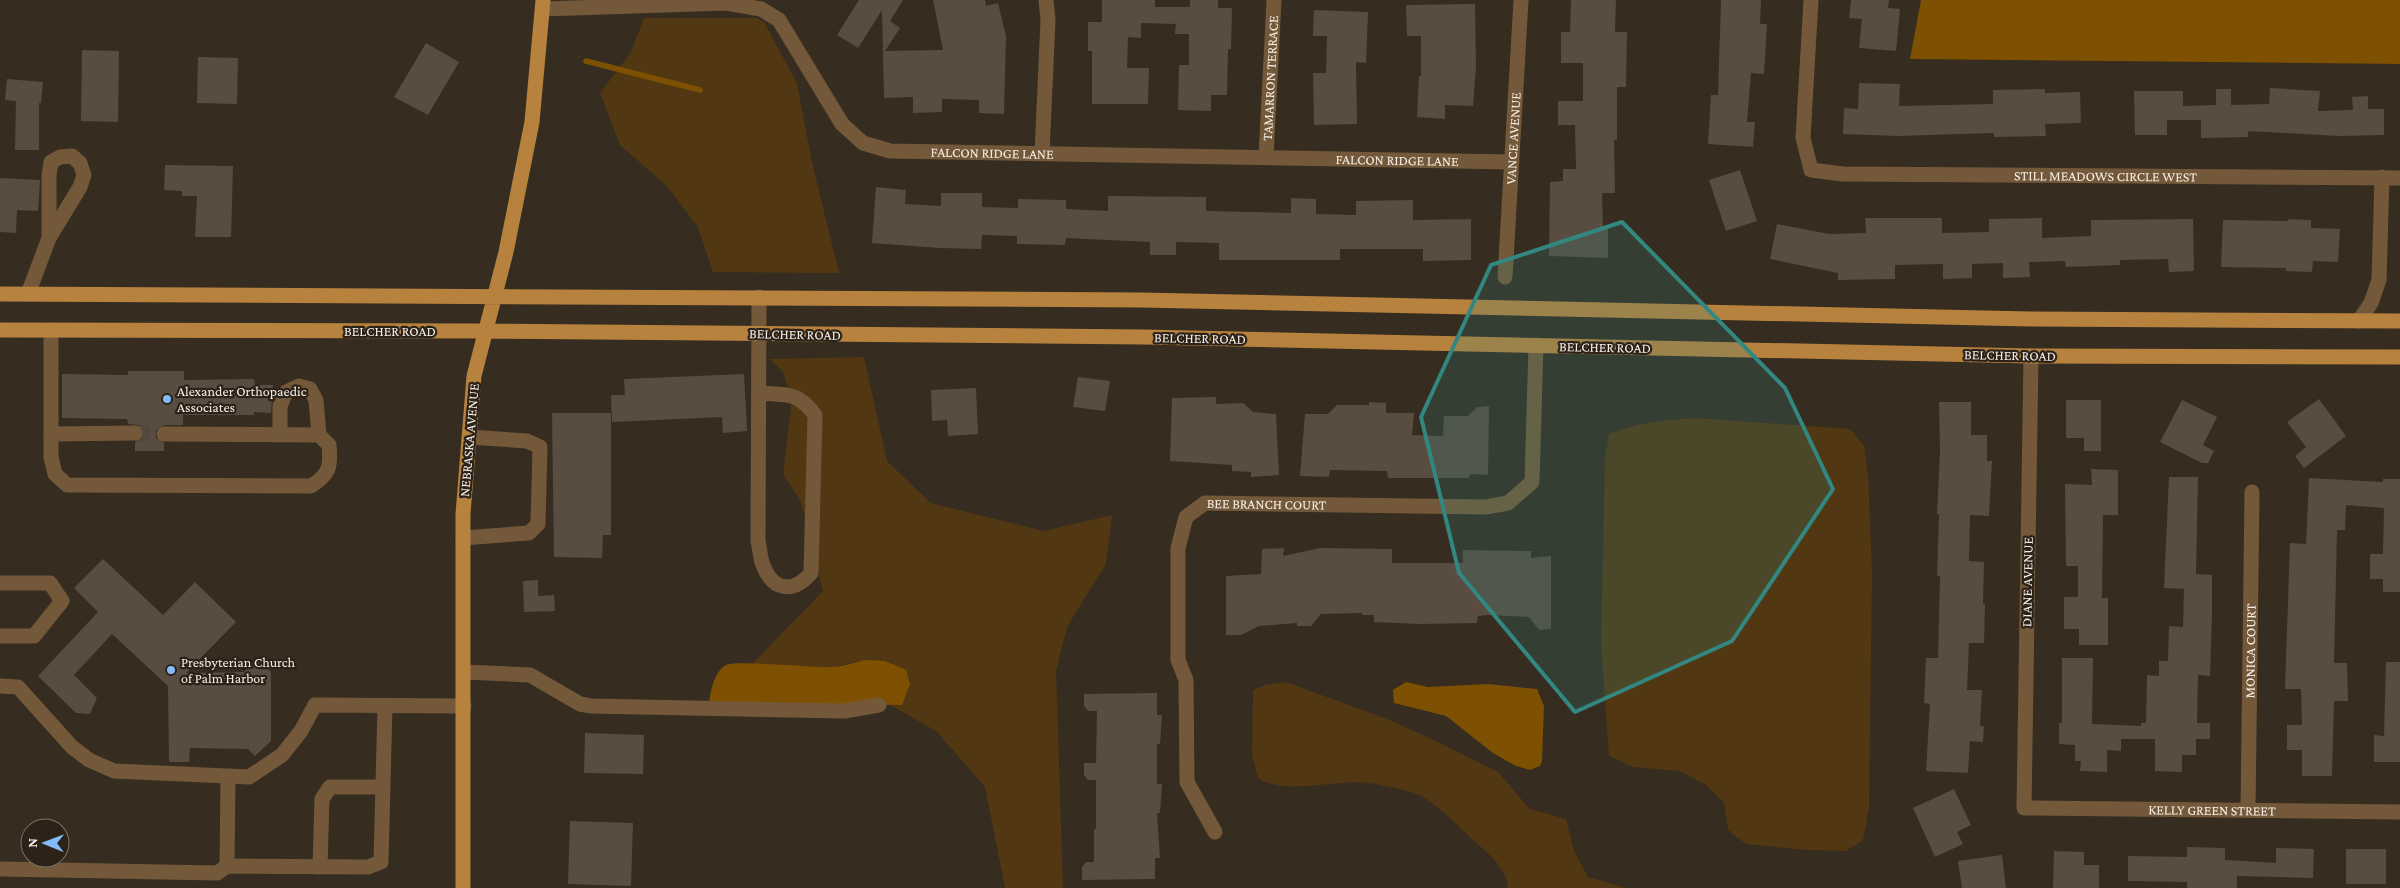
<svg xmlns="http://www.w3.org/2000/svg" width="2400" height="888" font-family="'Crimson Pro',serif">
  <style>
    .green { fill: #523713 }
    .water { fill: #7e5002 }
    .lines { fill: none; stroke-linecap: round; stroke-linejoin: round }
    .stream { stroke: #7e5002; stroke-width: 5.5 }
    .building { fill: #584d40 }
    .minor-tunnel { stroke: #53493e; stroke-width: 15; stroke-dasharray: 15 8; stroke-linecap: butt }
    .minor { stroke: #73593a; stroke-width: 15 }
    .major { stroke: #b7823e; stroke-width: 15 }
    .marked { fill: #328880; fill-opacity: 0.2; stroke: #328880; stroke-width: 4; stroke-linejoin: round }
    .poi-dot { fill: #82bcfa; stroke: #2c2217; stroke-width: 2 }
    .labels { text-anchor: middle; dominant-baseline: central; stroke-width: 4.5; stroke-linejoin: round; paint-order: stroke }
    .street-label { font-size: 14px; fill: #f6efe7; stroke: #2c2217 }
    .poi-label { font-size: 14px; fill: #f6efe7; stroke: #2c2217; text-anchor: start }
  </style>
  <rect width="100%" height="100%" fill="#362c20"/>
  <path class="green" d="M644,18H756L764,22L797,83L811,158L839,273L713,272L698,227L666,185L620,145L600,93L631,52Z
    M864,357L887,461L931,503L1044,531L1112,515L1106,564L1067,627L1056,671L1063,888H1005L985,787L936,731L890,705L902,704L864,660L834,667L751,665L823,591L801,502L783,474L792,400L783,372L770,359Z
    M1696,418L1850,429L1864,446L1868,474L1872,571L1869,808L1863,840L1846,851L1807,850L1746,844L1728,830L1724,803L1706,785L1680,771L1633,767L1609,756L1601,644L1605,457L1609,434C1637,422 1665,420 1696,418Z
    M1286,682L1387,719L1436,741L1498,772L1530,809L1566,819L1574,851L1588,877L1626,888H1508C1507,868 1487,852 1473,840C1458,826 1435,801 1417,794C1402,789 1383,785 1368,783C1337,779 1285,796 1258,778L1252,755L1253,690L1265,685Z"/>
  <path class="water" d="M1921,0H2400V64L1910,59Z
    M864,660L885,661L906,670L910,684L902,705L709,703C711,690 714,672 726,665C734,660 815,668 833,667C843,666 854,663 864,660Z
    M1406,682L1428,687L1488,684L1537,689L1544,706L1542,761L1540,766L1530,770L1516,766L1493,753L1446,716L1394,703L1393,690Z"/>
  <g class="lines">
    <path class="stream" d="M586,61L700,90"/>
  </g>
  <path class="building" d="M859,0H903L890,21L900,28L885,51L943,50L933,0H985L986,6L998,3L1006,36L1004,114L979,113V100L942,99V112L913,113V97L884,98L882,10L858,48L837,35Z
    M1102,0H1155V7H1190V0H1218V8H1232L1231,49H1228L1227,95H1211V111L1178,110L1179,65H1189V34H1175L1176,24L1141,23V38L1128,37L1127,68H1149L1148,104H1092V51H1088V22H1102Z
    M1571,0H1616L1615,32H1627L1626,87H1617V140H1614L1615,193H1602L1603,228L1608,229V258L1549,256L1550,182L1563,181V169H1576L1575,125H1558V101H1583V63H1561V32H1570Z
    M1721,0H1761L1760,24H1767L1764,74L1751,73L1747,122H1755L1753,147L1708,144L1711,95H1718Z
    M1851,0H1889L1888,8L1900,9L1896,51L1859,48L1862,19L1849,18Z
    M1475,4L1476,66L1473,106L1445,105V119L1417,117L1419,76H1421V36H1407L1406,5Z
    M1314,10L1368,12L1366,63L1356,62L1357,124L1314,125L1313,73H1326L1327,36H1313Z
    M426,43L459,62L428,115L394,97Z
    M82,50L119,51L118,122L81,121Z
    M198,57L238,58L237,104L197,103Z
    M7,79L43,82L41,103H39V150H15L16,101L5,100Z
    M1859,83L1900,84L1899,106L1993,104V90L2045,89V93L2080,92L2081,123L2045,124L2046,136L1994,137V133L1898,136L1843,134L1844,108L1858,109Z
    M2270,88L2320,91L2318,111L2353,110L2352,97L2368,96V109H2384V135L2339,136L2248,131V137L2201,138V120H2167V135H2135L2134,91H2183V106L2216,105V89H2231V105L2269,104Z
    M165,165L233,166L231,237H195L197,196H182V191L164,190Z
    M1740,170L1757,221L1726,231L1709,180Z
    M0,178L40,180L38,211L17,210L16,233L0,232Z
    M876,187L906,190L905,204L941,206V193H982V207L1018,208V199L1066,200V209L1108,211V196L1206,197V211L1291,213V198L1316,199V214L1356,215V201L1413,200V220L1471,219V260L1423,261V249H1340V260H1219V243L1176,242V255H1150V242L1066,238L1065,245L1017,244V236L982,235L981,249L940,248L872,243Z
    M1865,218H1942V233L1989,232V219L2042,218V238L2091,236V220L2193,219L2194,271L2169,272L2168,259L2120,260V265L2066,267L2065,261L2029,262L2030,277L2003,278V263L1972,264V278L1943,279V264L1895,265V279L1838,280V273L1770,259L1777,224L1829,234L1866,233Z
    M2288,219L2311,220V228L2340,229L2338,262L2313,261L2312,272L2286,271V268L2221,267L2223,220L2288,221Z
    M128,371H184V380L254,379L255,385H273L271,413L254,412V415H183V425H164L156,430V438L164,443V451H135V442L143,438L144,432L139,425L128,424L127,419L62,418V374L128,375Z
    M744,374L747,431L723,433L722,417L612,422L611,395H625L624,379Z
    M1078,377L1110,381L1105,411L1073,407Z
    M976,388L978,434L948,436L947,420L932,421L931,390Z
    M1216,397V404L1243,403L1253,412L1276,414L1279,475L1251,477V472L1232,471V465L1170,461L1172,398Z
    M2319,399L2346,436L2304,468L2295,456L2306,447L2287,422Z
    M2066,400H2101V451H2084V438H2066Z
    M2182,400L2217,417L2203,445L2214,451L2208,463H2202L2160,442Z
    M1369,402L1386,403V413H1414L1412,435L1443,436L1444,416H1468L1477,407L1489,406L1488,475L1471,474L1468,478H1388L1387,471L1330,470L1329,477L1300,476L1305,414H1328L1337,405H1369Z
    M1939,402H1971V435H1987V461H1992L1989,516L1970,515L1969,561L1984,562L1983,604L1985,605L1984,643H1969L1967,690H1982L1980,726H1984L1983,742L1970,741L1968,773L1926,771L1930,704L1924,703L1926,658H1938L1940,576H1937L1939,514H1937L1940,451Z
    M552,413H611V535H603L602,558L554,557Z
    M2091,469L2118,470V515H2103L2102,598H2108V645H2079V629H2064V597H2078V566H2066L2065,484L2092,485Z
    M2169,477H2198L2196,574L2212,575V615L2210,676L2198,675L2197,723H2210V739H2196V755H2182V772L2155,771V739H2121V751L2107,750V772L2080,771L2081,761H2075V745L2059,744V723H2062V658H2093L2092,724L2141,726V723H2146L2147,675L2159,676V661H2168L2169,626L2183,627L2184,589L2164,588Z
    M2309,478L2383,482V479H2400V592H2383V579H2370V554H2383L2384,508L2346,505L2345,530H2337L2334,663H2347L2348,701H2334L2332,776H2302V750H2287V725H2302L2301,689H2285L2290,543L2306,544Z
    M1284,548L1283,556L1320,548L1392,549V563H1463V550L1531,551V558L1551,556V629L1539,630L1529,617L1488,615L1478,616L1477,623L1420,624L1374,622V615H1362V613L1321,614L1311,626H1297V623L1259,626L1241,635H1226V576L1261,574L1262,549Z
    M103,559L163,615L195,582L236,622L186,673L244,672L257,659L271,672V741L255,756L248,749L190,748L189,762H169L168,686L112,634L74,675L97,698L90,714L76,713L38,676L98,612L74,588Z
    M538,580V596L554,595L555,611L524,612L523,581Z
    M2386,662H2400V762H2374V735L2384,736Z
    M1157,693V715H1162L1160,744H1157V784H1162L1160,813H1157L1160,858H1155V879L1082,880V867L1086,862H1094V829H1096V780H1088L1084,775V763H1096L1097,711H1088L1084,706V694Z
    M585,733L644,735L643,774L584,773Z
    M1954,789L1971,825L1957,832L1963,844L1935,857L1913,808Z
    M570,821L633,823L631,886L568,884Z
    M2187,847L2225,848V860L2276,863V848L2314,849L2313,878L2237,876V888H2187V882L2128,881V856L2187,857Z
    M2346,849H2386V884H2346Z
    M2054,851L2084,852V865H2099V888H2053Z
    M2002,855L2006,888H1962L1958,861Z"/>
  <g class="lines">
    <path class="minor-tunnel" d="M135,433L164,434"/>
    <g class="minor">
      <path id="s1" d="M1811,0L1803,138L1811,170L1843,174L2400,178"/>
      <path id="s2" d="M543,9L726,3L761,9L779,20L842,124L863,143L890,151L1512,162"/>
      <path d="M1042,153L1048,20L1046,0"/>
      <path id="s3" d="M1266,157L1274,0"/>
      <path id="s4" d="M1505,277L1521,0"/>
      <path d="M28,294L49,238L80,187L84,175L80,163L72,156L60,157L51,162L49,176V238"/>
      <path d="M2359,321L2371,303L2379,280L2382,177"/>
      <path d="M51,330V457L55,474L67,485L311,486C330,474 331,466 329,445L319,435L164,434"/>
      <path id="s5" d="M2031,356L2024,808L2400,812"/>
      <path d="M759,393C786,395 797,391 815,415L811,573C794,593 773,592 763,565C760,558 760,549 758,541L759,297"/>
      <path d="M51,434L135,433"/>
      <path d="M280,435V406L286,392L299,386L310,389L316,400L319,435"/>
      <path d="M463,538L529,533L538,524L540,447L527,441L469,437"/>
      <path d="M0,583H50L62,601L34,636H0"/>
      <path d="M464,672L530,675L580,704L591,706L844,711L879,705"/>
      <path d="M0,686L18,687L72,747L89,760L114,771L249,777L282,755L301,731L315,705L464,706"/>
      <path id="s6" d="M2248,810L2252,492"/>
      <path id="s7" d="M1215,832L1187,782L1186,680L1178,660V548L1186,517L1205,503L1486,507L1508,503L1532,482L1536,345"/>
      <path d="M227,866L228,776"/>
      <path d="M320,867L322,799L330,787H383"/>
      <path d="M0,869L217,873L227,866L368,867L381,862L385,706"/>
    </g>
    <path class="major" d="M0,294L1142,300L2031,319L2400,321
      M0,330L485,331L1143,337L2031,356L2400,357
      M463,888V514L474,376L506,252L532,122L543,0"/>
  </g>
  <path class="marked" d="M1622,222L1785,388L1833,489L1732,641L1575,712L1459,573L1421,417L1491,265Z"/>
  <g class="poi-dot">
    <circle cx="167" cy="399" r="5"/>
    <circle cx="171" cy="670" r="5"/>
  </g>
  <g class="labels">
    <g class="street-label">
      <text stroke="none"><textPath href="#s3" startOffset="79">TAMARRON TERRACE</textPath></text>
      <text stroke="none"><textPath href="#s4" startOffset="139">VANCE AVENUE</textPath></text>
      <text stroke="none"><textPath href="#s2" startOffset="520">FALCON RIDGE LANE</textPath></text>
      <text stroke="none"><textPath href="#s2" startOffset="925">FALCON RIDGE LANE</textPath></text>
      <text stroke="none"><textPath href="#s1" startOffset="466">STILL MEADOWS CIRCLE WEST</textPath></text>
      <text x="390" y="331">BELCHER ROAD</text>
      <text transform="translate(795 334) rotate(1)">BELCHER ROAD</text>
      <text transform="translate(1200 338) rotate(1)">BELCHER ROAD</text>
      <text transform="translate(1605 347) rotate(1)">BELCHER ROAD</text>
      <text transform="translate(2010 355) rotate(1)">BELCHER ROAD</text>
      <text transform="translate(469 440) rotate(-85)">NEBRASKA AVENUE</text>
      <text stroke="none"><textPath href="#s7" startOffset="410">BEE BRANCH COURT</textPath></text>
      <text transform="translate(2027 582) rotate(-89)">DIANE AVENUE</text>
      <text stroke="none"><textPath href="#s6" startOffset="159">MONICA COURT</textPath></text>
      <text stroke="none"><textPath href="#s5" startOffset="640">KELLY GREEN STREET</textPath></text>
    </g>
    <g class="poi-label">
      <text x="177" y="391">Alexander Orthopaedic<tspan x="177" dy="16">Associates</tspan></text>
      <text x="181" y="662">Presbyterian Church<tspan x="181" dy="16">of Palm Harbor</tspan></text>
    </g>
  </g>
  <g transform="translate(45 843) rotate(271)"><circle r="24" fill="#2c2217" stroke="#7d746a"/>
  <path d="M0-4L9 19L0 12L-9 19Z" fill="#82bcfa"/>
  <text y="-8" font-size="14" font-weight="bold" text-anchor="middle" fill="#f6efe7">N</text>
  </g>
</svg>
